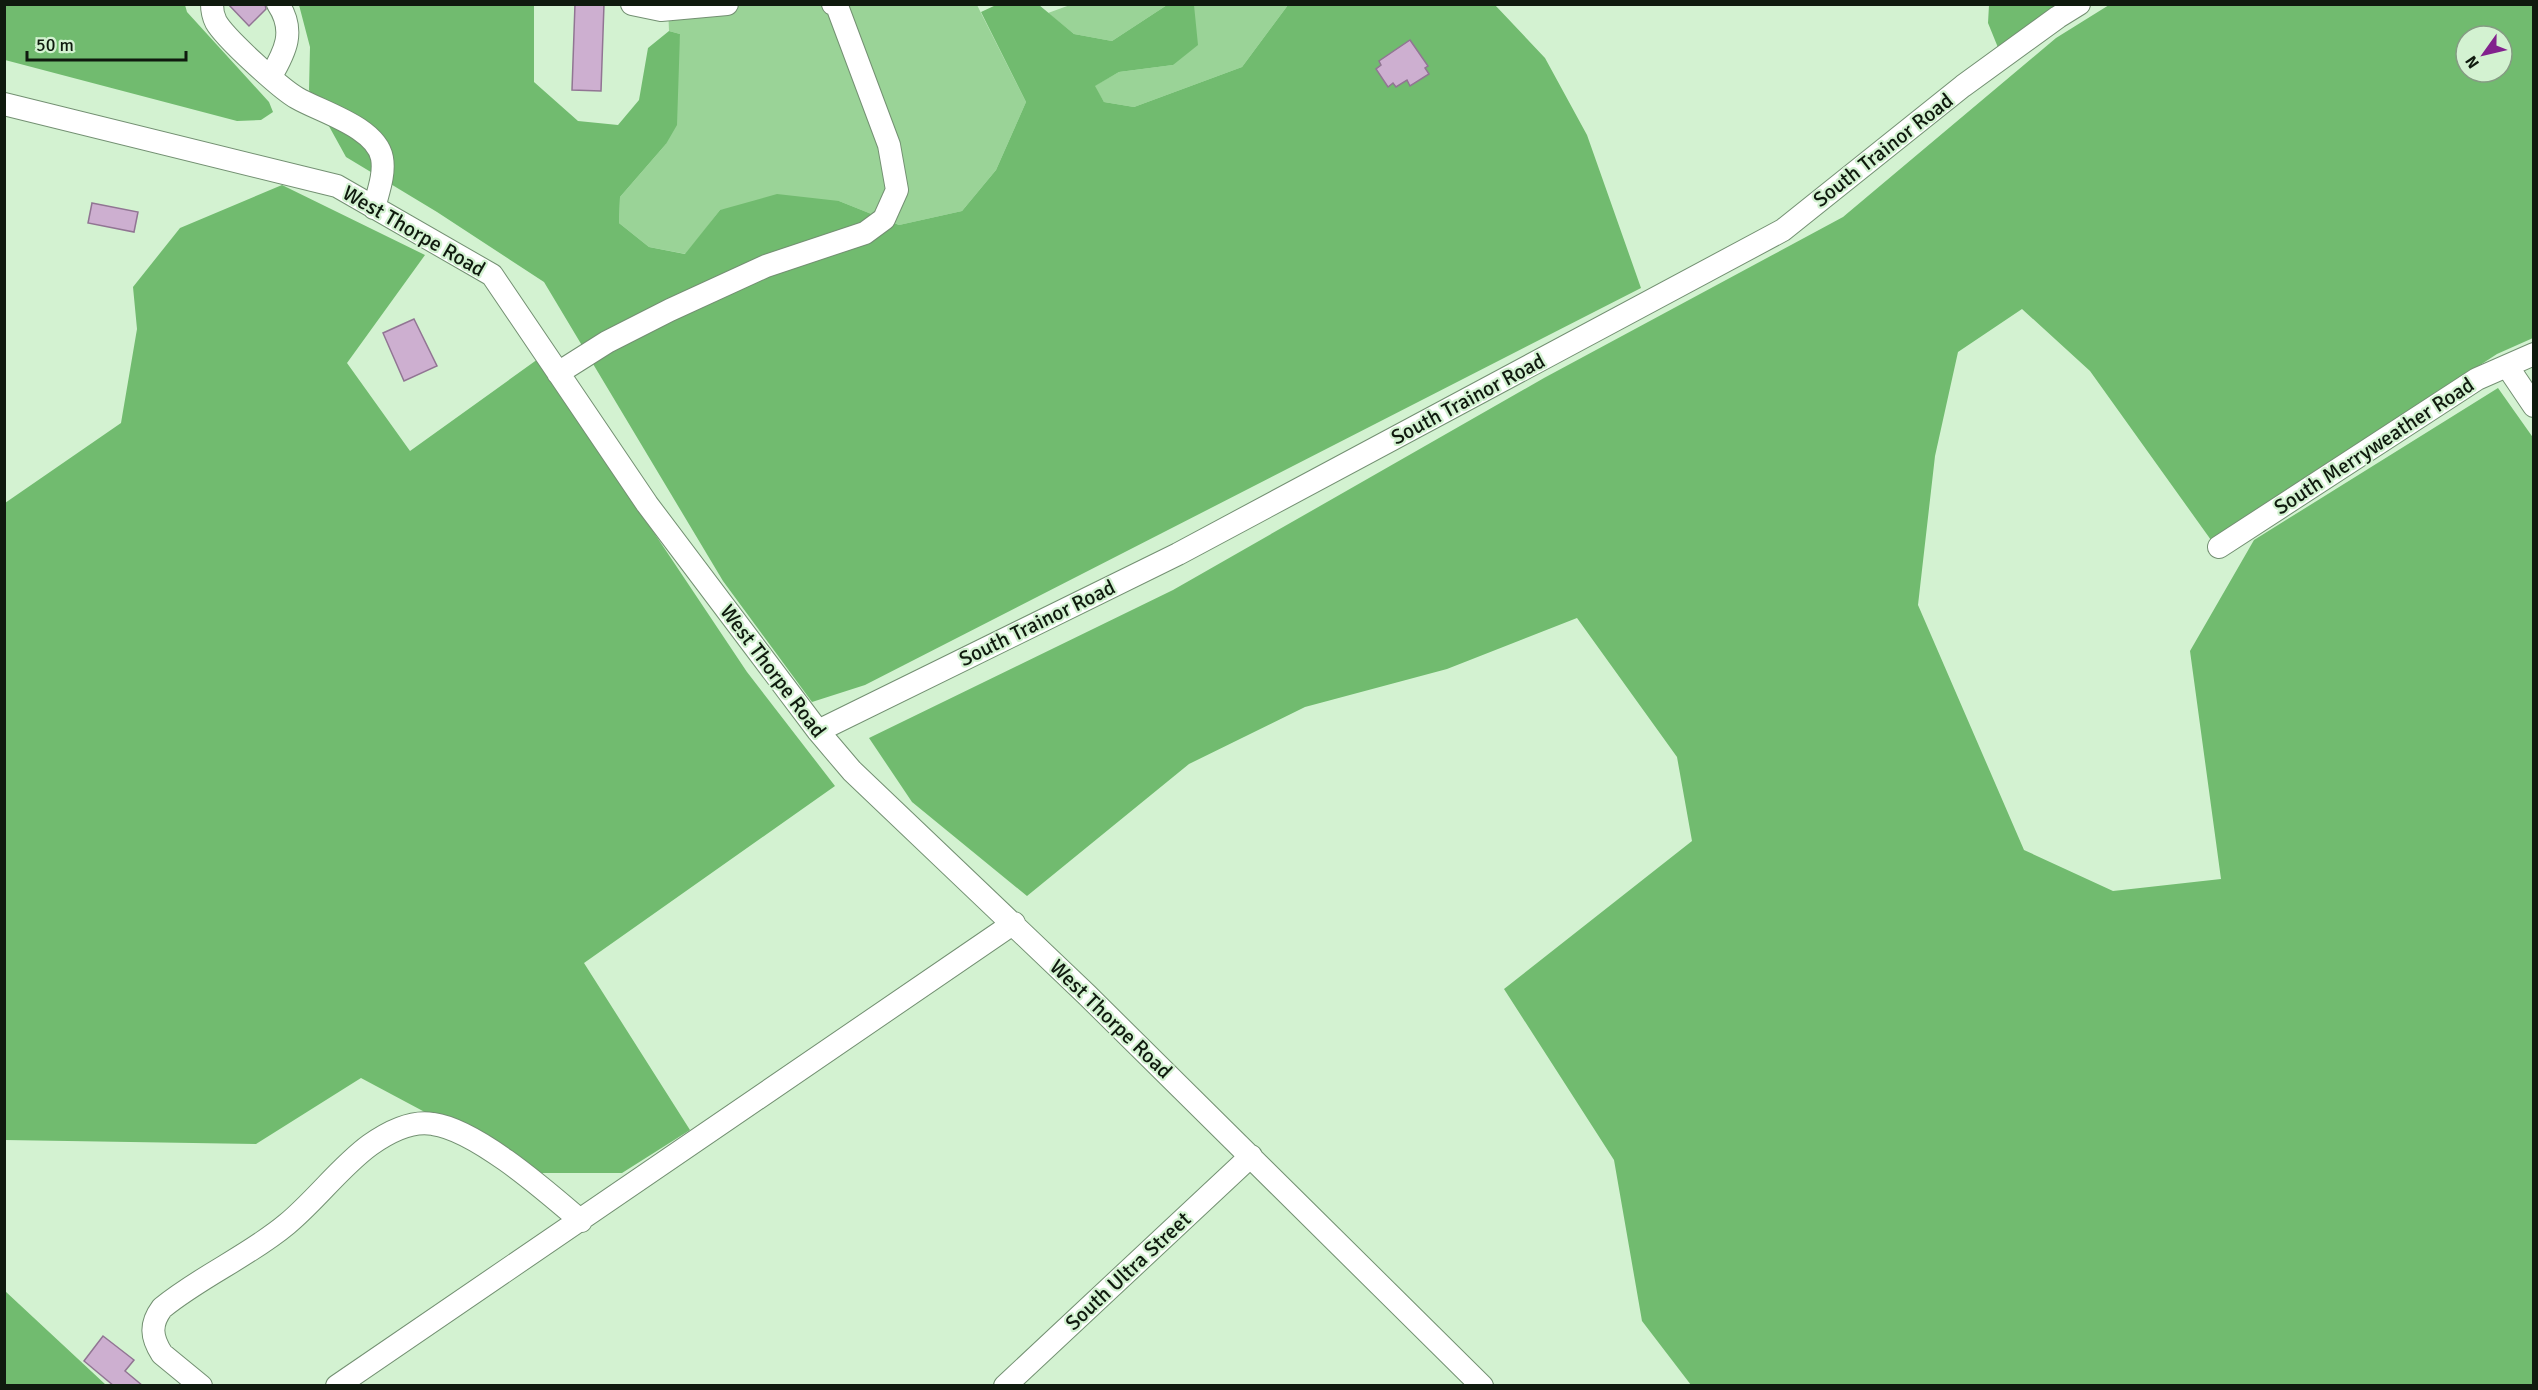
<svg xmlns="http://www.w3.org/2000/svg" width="2538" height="1390" font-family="Signika,sans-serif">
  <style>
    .green { fill: #9ad397 }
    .forest { fill: #71bb6f; fill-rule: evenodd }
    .building { fill: #cdafd0; stroke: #917593; stroke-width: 1.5 }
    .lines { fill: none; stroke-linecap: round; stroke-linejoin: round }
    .minor-casing { stroke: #739072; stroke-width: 24 }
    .minor { stroke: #fff; stroke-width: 22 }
    .labels { text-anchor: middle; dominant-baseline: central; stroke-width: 4.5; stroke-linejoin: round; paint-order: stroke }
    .street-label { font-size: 21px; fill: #0f1a0e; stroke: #d3f2d1 }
  </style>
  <rect width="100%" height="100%" fill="#d3f2d1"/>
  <path class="green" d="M668,5H977L1026,102L996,170L962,211L899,225L839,201L720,210L686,254L649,247L619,223L620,197L666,144L680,34L669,31Z
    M1070,5H1167L1112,41L1074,34L1048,13Z
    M1191,5H1288L1242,67L1134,107L1104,102L1094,86L1119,72L1173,65L1194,6Z"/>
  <path class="forest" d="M4,5H185L187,12L269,102L273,112L261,120L237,121L5,60Z
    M299,5H534V82L578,121L618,125L639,100L648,48L669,31L680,34L677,125L666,144L620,197L619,223L649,247L685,254L720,210L777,194L839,201L899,225L962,211L996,170L1026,102L981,12L996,5H1039L1074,34L1112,41L1167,5H1194L1198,45L1173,65L1119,72L1095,86L1104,102L1134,107L1242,67L1288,5H1495L1545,58L1587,135L1641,288L865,685L812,702L723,581L544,282L437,212L346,157L309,90L310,47Z
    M1989,5H2062L1999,50L1988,23Z
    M2109,5H2533V338L2497,354L2211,540L2090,371L2022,309L1958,352L1935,456L1918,605L2024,850L2113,891L2221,879L2190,651L2254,540L2498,388L2534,439L2533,1385H1691L1642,1321L1614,1160L1504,989L1692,841L1677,757L1577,618L1447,669L1305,707L1189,764L1027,896L912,802L869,738L1173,590L1544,378L1843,217L2056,38ZM2466,36H2502V72H2466Z
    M282,185L425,255L347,363L410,451L538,359L747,672L835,786L584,963L690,1130L622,1173H539L361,1078L256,1144L5,1140V503L121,423L137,329L133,287L180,228Z
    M5,1291L106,1385H5Z"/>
  <path class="building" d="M228,4H265L266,9L249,26Z
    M575,4H604L601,91L572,90Z
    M1410,40L1428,66L1425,68L1429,74L1410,86L1407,80L1396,87L1393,83L1388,87L1376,69L1381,65L1379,61Z
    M92,203L138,212L134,232L88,223Z
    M414,319L437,366L404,381L383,333Z
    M103,1336L134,1360L125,1371L143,1386H114L84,1361Z"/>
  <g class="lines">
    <defs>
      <path id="minor" d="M212,4C212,11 213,16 216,22C225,38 281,89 297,98C321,112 376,127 382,158C385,174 378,192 374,208
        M632,4L661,10L727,4
        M271,76C285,52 296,31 278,4
        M4,104L337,186L492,275L647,504L818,731L852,771L1086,994L1482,1386
        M2507,366L2534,406
        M558,373L607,342L670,310L766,266L865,233L884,219L897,190L889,145L837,6L833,4
        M2219,547L2477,379L2534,354
        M818,731L1178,554L1783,230L1963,86L2058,17L2079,4
        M201,1386L162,1354C151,1337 150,1324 162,1308C201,1276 249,1256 287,1224C316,1200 341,1166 370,1145C387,1133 411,1120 433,1124C477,1130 547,1192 581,1221
        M337,1386L1014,923
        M1005,1386L1251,1156"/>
    </defs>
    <use href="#minor" class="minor-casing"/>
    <use href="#minor" class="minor"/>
  </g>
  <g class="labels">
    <g class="street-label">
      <text transform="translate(1883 150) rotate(-38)">South Trainor Road</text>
      <text transform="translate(414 231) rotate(30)">West Thorpe Road</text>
      <text transform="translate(1468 399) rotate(-28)">South Trainor Road</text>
      <text transform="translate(2374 446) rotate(-33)">South Merryweather Road</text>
      <text transform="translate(1037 623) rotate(-26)">South Trainor Road</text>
      <text transform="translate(773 671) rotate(53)">West Thorpe Road</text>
      <text transform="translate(1111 1019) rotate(44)">West Thorpe Road</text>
      <text transform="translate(1128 1271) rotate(-43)">South Ultra Street</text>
    </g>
  </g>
  <rect width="2538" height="1390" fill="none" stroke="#0f1a0e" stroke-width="12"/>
  <g transform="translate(2484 54) rotate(236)"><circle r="28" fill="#d3f2d1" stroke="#859c83" stroke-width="1.5"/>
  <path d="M0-4.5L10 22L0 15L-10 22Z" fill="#82228d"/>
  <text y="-9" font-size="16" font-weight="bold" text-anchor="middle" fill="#0f1a0e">N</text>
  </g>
  <path d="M27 51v9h159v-9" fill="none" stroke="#0f1a0e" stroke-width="3"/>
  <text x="36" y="51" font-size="18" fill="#0f1a0e" stroke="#d3f2d1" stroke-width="4.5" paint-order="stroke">50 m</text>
</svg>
